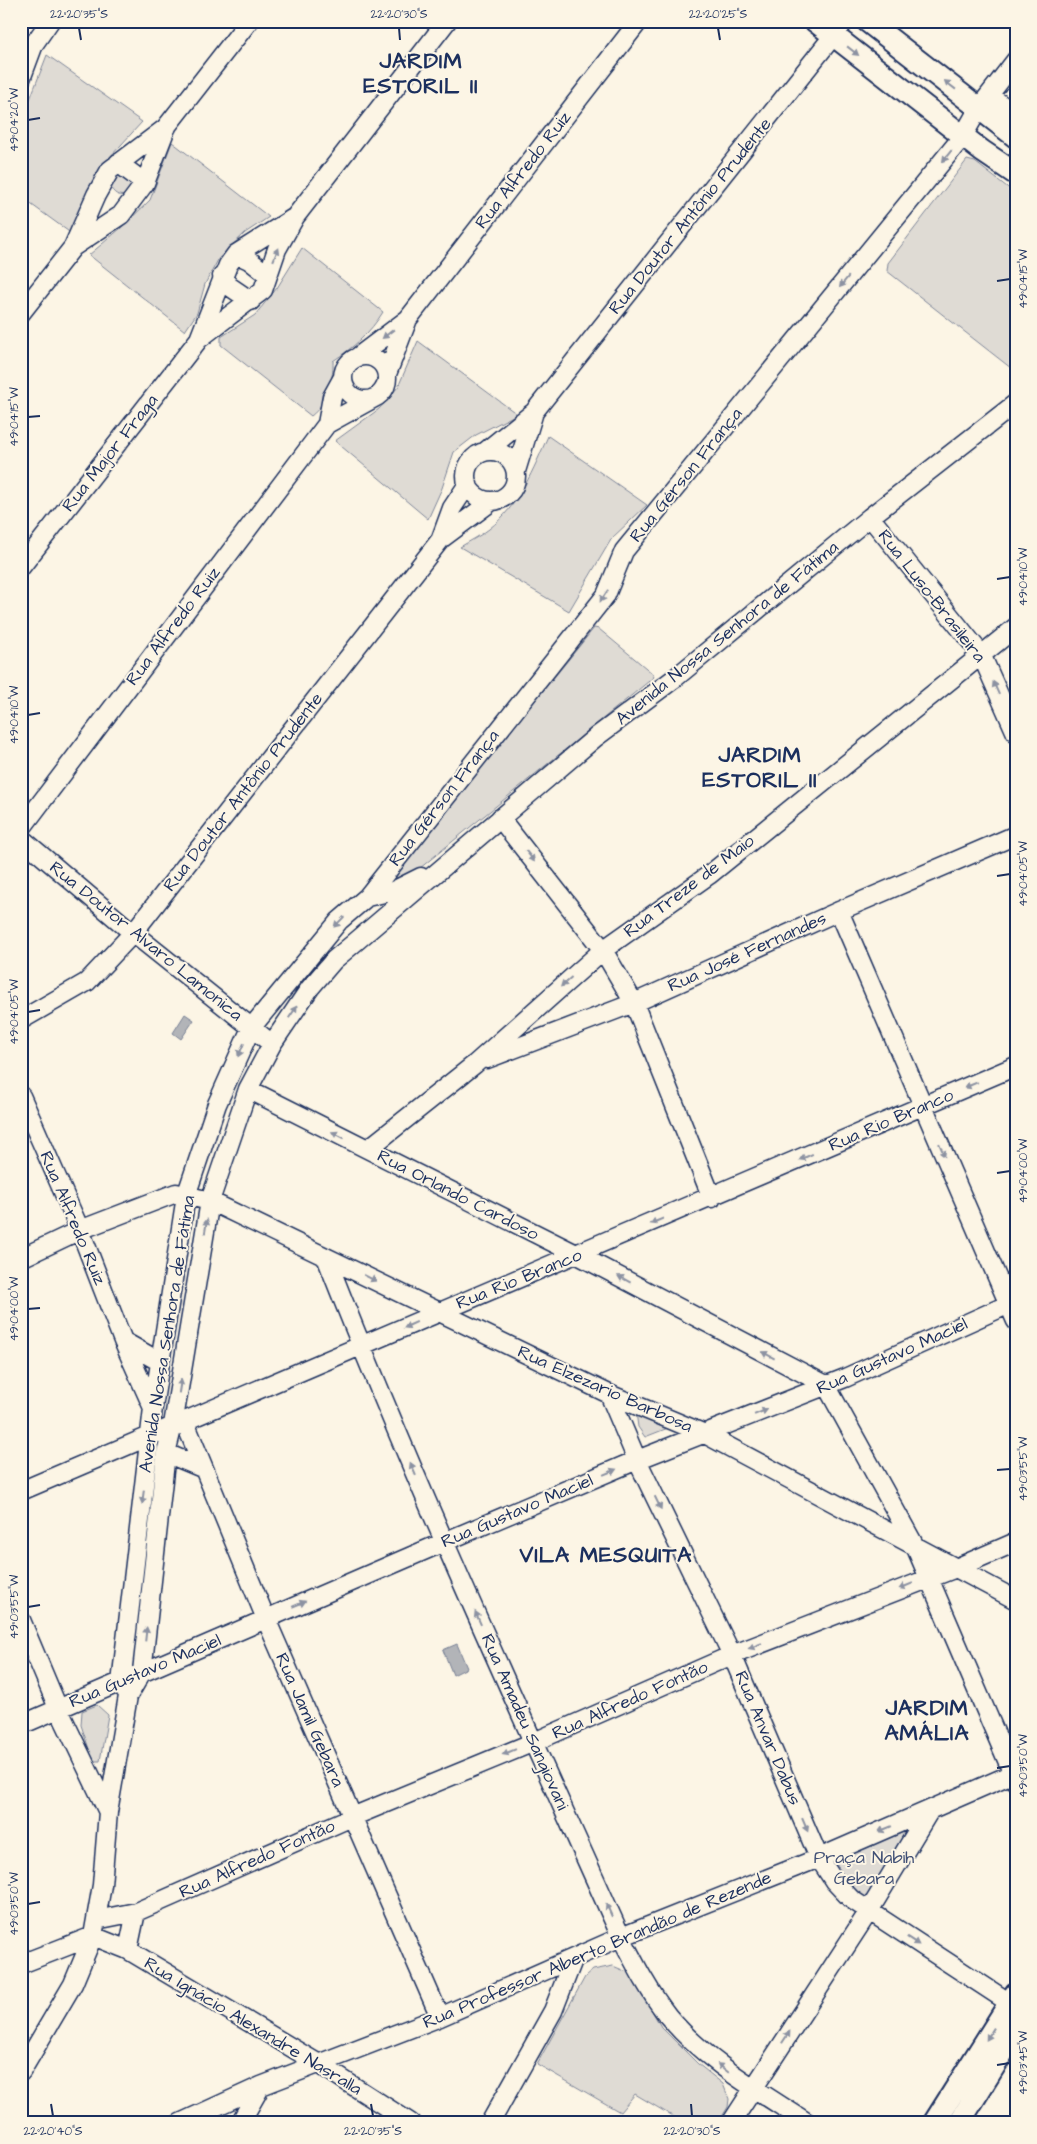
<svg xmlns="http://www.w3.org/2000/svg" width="1037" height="2144" font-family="'Architects Daughter',sans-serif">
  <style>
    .green { fill: #dfdbd4; stroke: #7d8599 }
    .water { fill: #b2b4b8; stroke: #767f94 }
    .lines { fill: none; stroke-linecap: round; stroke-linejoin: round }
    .minor-casing { stroke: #1b2f5e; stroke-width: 21 }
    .major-casing { stroke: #1b2f5e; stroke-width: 25 }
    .minor { stroke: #fcf5e5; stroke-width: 18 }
    .major { stroke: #fcf5e5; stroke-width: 21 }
    .oneway { fill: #8c92a2 }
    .ticks { fill: none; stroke: #1b2f5e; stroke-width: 2 }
    .labels { text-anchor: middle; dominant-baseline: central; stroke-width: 4; stroke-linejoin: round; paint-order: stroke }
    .street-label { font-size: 18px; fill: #1b2f5e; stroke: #fcf5e5 }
    .park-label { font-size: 18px; fill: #425176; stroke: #fcf5e5 }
    .district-label { font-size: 22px; font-weight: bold; letter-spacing: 1px; fill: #1b2f5e; stroke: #fcf5e5 }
    .neatline { fill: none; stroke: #1b2f5e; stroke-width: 2 }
    .ticks-label { font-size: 12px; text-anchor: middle; fill: #1b2f5e }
  </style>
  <rect width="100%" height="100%" fill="#fcf5e5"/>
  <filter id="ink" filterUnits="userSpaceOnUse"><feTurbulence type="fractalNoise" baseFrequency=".02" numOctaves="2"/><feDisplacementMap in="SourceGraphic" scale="10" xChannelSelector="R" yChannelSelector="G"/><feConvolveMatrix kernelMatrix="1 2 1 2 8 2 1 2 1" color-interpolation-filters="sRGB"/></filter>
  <g filter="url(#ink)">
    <path class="green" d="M47,55L142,122L100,168L72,234L21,197V111L27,107Z
      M172,142L269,217L245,233L219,258L205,284L197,313L185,331L89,255L121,228L150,200Z
      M967,160L975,162L1016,194V372L887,271L888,263Z
      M117,172L135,182L127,195C118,197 113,193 110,186Z
      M302,248L383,312C370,333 354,347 333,361C334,379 326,405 311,416L221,345V337L255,315L277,288Z
      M418,341L517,414L476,435L454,452L442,488L428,519L335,441L379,409L398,387Z
      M548,436L647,505L612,538L569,611L460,547C470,541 480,536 489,529C519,506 534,468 548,436Z
      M594,628L599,629L652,673L654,677L403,882L396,877L403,864Z
      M636,1412L666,1422L668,1428L645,1437L638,1427Z
      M97,1705L108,1715L100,1761H93L81,1725L82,1711Z
      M914,1824L868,1900L849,1884L833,1859Z
      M613,1966L632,1974L661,2027L698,2064L723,2084L729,2099L728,2107L718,2123H684L635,2094L620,2112L537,2064L585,1977L593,1970Z"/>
    <path class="water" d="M185,1014L194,1020L181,1039L173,1033Z
      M457,1644L467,1668L453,1675L443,1650Z"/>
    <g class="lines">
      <defs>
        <path id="minor" d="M21,79L34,44L50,21
          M989,95L1015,115
          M118,163L145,183
          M73,247L121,215L145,183L167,126L249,21
          M236,254L249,260L268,275
          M222,276L229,286L251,301
          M21,313L73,247L96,195L110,170L167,127
          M408,319L639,21
          M199,339L228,265L236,254L295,217
          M343 378a22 22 0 1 1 44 0a22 22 0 1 1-44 0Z
          M359,356L408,319L387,374
          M327,424L332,397L343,377
          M486,451L534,412L845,21
          M466 476a25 25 0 1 1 50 0a25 25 0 1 1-50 0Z
          M516,471L534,412
          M870,517L981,654L1016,733
          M441,538L452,508L468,484
          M21,567L199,339L263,290L277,249L295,217L447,21
          M500,818L603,950L634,1003L712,1198
          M21,829L327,424L374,398
          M21,838L133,933L272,1044
          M367,897L606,595L624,551L963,136L979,108L1016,60
          M839,911L1016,1321
          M21,1020L87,982L133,933L441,539L492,501
          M487,1059L634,1003L839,911L1016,835
          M248,1089L578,1255L826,1385L916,1548L1016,1781
          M21,1096L80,1230L123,1341L153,1408
          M368,1149L475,1064L603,950L709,875L1016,627
          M326,1257C416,1487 520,1712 621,1937C635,1964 649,1992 668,2016C706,2062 759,2091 808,2123
          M21,1258L80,1230L176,1193L210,1201L609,1394L705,1434L1016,1600
          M123,1341L160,1362
          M609,1394L637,1460L732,1655L819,1858L834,1881L851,1899L1016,2007
          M184,1420L266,1619L440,2017
          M166,1453L202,1468
          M21,1491L1016,1066
          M21,1620L58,1708L108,1812
          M125,1690L121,1683L153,1408L186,1196L217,1104L251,1028L339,921L367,897L393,891L421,877
          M21,1725L444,1542L637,1460L845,1378L1016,1301
          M96,1920L136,1912L352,1817L534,1742L732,1655L956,1568L1016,1542
          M128,1950L136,1912
          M21,1964L93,1936L128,1950L319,2064L411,2123
          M21,2072L73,1984L93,1936L102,1885L108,1812L128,1696L142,1672L166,1453L173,1425L210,1201L248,1089L272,1044L310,988L334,960L353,944L596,737L675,678L870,517L1016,403
          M180,2123L261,2086L440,2017L621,1937L819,1858L1012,1774
          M240,2123L261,2086
          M490,2123L553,2011L573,1960
          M731,2123L869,1911L930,1810"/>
        <path id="major" d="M815,21L982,151L1016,174
          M867,21L1016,137
          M934,2123L1016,1993
          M959,2123L1016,2031"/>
      </defs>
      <use href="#minor" class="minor-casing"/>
      <use href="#major" class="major-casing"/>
      <use href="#minor" class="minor"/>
      <use href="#major" class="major"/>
    </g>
    <defs><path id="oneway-solid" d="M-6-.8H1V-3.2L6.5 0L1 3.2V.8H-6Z" transform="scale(1.25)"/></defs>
    <g class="oneway">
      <use href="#oneway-solid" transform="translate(853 51) rotate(38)"/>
      <use href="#oneway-solid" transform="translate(950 85) rotate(-142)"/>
      <use href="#oneway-solid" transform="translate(947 156) rotate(129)"/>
      <use href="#oneway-solid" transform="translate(276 254) rotate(-68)"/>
      <use href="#oneway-solid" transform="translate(844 282) rotate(129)"/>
      <use href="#oneway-solid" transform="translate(388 334) rotate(142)"/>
      <use href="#oneway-solid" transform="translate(604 596) rotate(123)"/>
      <use href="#oneway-solid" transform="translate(996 688) rotate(-114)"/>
      <use href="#oneway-solid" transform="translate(530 856) rotate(52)"/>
      <use href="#oneway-solid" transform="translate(339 922) rotate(134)"/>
      <use href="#oneway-solid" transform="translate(566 982) rotate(138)"/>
      <use href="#oneway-solid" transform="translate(293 1012) rotate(-56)"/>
      <use href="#oneway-solid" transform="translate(241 1050) rotate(114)"/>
      <use href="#oneway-solid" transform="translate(971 1085) rotate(157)"/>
      <use href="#oneway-solid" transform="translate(338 1135) rotate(-153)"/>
      <use href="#oneway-solid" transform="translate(942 1150) rotate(67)"/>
      <use href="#oneway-solid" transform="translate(806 1157) rotate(156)"/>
      <use href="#oneway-solid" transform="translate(657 1221) rotate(157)"/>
      <use href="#oneway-solid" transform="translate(206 1226) rotate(-81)"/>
      <use href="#oneway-solid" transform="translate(370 1278) rotate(26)"/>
      <use href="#oneway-solid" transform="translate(624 1279) rotate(-152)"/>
      <use href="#oneway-solid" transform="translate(410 1325) rotate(156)"/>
      <use href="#oneway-solid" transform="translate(768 1355) rotate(-152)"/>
      <use href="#oneway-solid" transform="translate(180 1386) rotate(-81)"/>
      <use href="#oneway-solid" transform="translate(761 1412) rotate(-22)"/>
      <use href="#oneway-solid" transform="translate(413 1469) rotate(-113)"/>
      <use href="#oneway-solid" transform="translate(610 1472) rotate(-23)"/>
      <use href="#oneway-solid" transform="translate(143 1497) rotate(97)"/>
      <use href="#oneway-solid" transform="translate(658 1503) rotate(64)"/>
      <use href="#oneway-solid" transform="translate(906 1586) rotate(158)"/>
      <use href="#oneway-solid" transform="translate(299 1604) rotate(-23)"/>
      <use href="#oneway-solid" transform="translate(478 1618) rotate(-114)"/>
      <use href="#oneway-solid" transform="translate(146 1634) rotate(-84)"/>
      <use href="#oneway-solid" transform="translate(755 1646) rotate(158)"/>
      <use href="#oneway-solid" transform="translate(509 1752) rotate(158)"/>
      <use href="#oneway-solid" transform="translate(805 1825) rotate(67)"/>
      <use href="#oneway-solid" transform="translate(885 1829) rotate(157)"/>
      <use href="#oneway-solid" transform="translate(609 1910) rotate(-114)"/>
      <use href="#oneway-solid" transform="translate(913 1941) rotate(34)"/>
      <use href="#oneway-solid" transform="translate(990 2034) rotate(122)"/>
      <use href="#oneway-solid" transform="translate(786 2037) rotate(-57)"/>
      <use href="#oneway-solid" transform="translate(723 2068) rotate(-141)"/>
    </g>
  </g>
  <path class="ticks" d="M79,28L81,40M399,28L400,40M718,28L720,40M28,120L40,118M997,281L1010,279M28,417L40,416M997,579L1010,577M28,715L40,713M997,876L1010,874M28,1012L40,1010M997,1173L1010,1171M28,1309L40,1308M997,1470L1010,1469M28,1607L40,1605M997,1768L1010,1766M28,1904L40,1902M997,2065L1010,2063M51,2104L53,2116M371,2104L373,2116M691,2104L692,2116"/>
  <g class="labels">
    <g class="street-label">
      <text transform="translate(523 170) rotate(-52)">Rua Alfredo Ruiz</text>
      <text transform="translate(690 216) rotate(-51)">Rua Doutor Antônio Prudente</text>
      <text transform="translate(110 453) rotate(-52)">Rua Major Fraga</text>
      <text transform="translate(686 475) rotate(-51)">Rua Gérson França</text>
      <text transform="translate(932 596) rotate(52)">Rua Luso-Brasileira</text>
      <text transform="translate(173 626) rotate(-53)">Rua Alfredo Ruiz</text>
      <text transform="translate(727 633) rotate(-39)">Avenida Nossa Senhora de Fátima</text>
      <text transform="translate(243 792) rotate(-52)">Rua Doutor Antônio Prudente</text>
      <text transform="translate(444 798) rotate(-52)">Rua Gérson França</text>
      <text transform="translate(689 886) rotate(-37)">Rua Treze de Maio</text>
      <text transform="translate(146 941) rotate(39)">Rua Doutor Alvaro Lamonica</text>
      <text transform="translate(747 952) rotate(-24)">Rua José Fernandes</text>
      <text transform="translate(891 1120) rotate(-23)">Rua Rio Branco</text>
      <text transform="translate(458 1195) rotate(27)">Rua Orlando Cardoso</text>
      <text transform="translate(73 1218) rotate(67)">Rua Alfredo Ruiz</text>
      <text transform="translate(519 1279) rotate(-22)">Rua Rio Branco</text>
      <text transform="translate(167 1334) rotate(-81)">Avenida Nossa Senhora de Fátima</text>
      <text transform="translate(892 1356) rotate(-24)">Rua Gustavo Maciel</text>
      <text transform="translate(605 1389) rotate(24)">Rua Elzezario Barbosa</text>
      <text transform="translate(517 1511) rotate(-23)">Rua Gustavo Maciel</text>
      <text transform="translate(145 1671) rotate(-23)">Rua Gustavo Maciel</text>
      <text transform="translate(630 1700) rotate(-24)">Rua Alfredo Fontão</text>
      <text transform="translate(310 1720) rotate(66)">Rua Jamil Gebara</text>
      <text transform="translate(525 1722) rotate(66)">Rua Amadeu Sangiovani</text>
      <text transform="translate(768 1738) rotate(67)">Rua Anvar Dabus</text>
      <text transform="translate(257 1859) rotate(-24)">Rua Alfredo Fontão</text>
      <text transform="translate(597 1950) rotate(-23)">Rua Professor Alberto Brandão de Rezende</text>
      <text transform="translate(253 2026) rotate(31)">Rua Ignácio Alexandre Nasralla</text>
    </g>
    <g class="park-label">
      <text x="864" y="1857">Praça Nabih<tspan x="864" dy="21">Gebara</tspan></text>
    </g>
    <g class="district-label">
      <text x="421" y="61">JARDIM<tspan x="421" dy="25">ESTORIL II</tspan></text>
      <text x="760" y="755">JARDIM<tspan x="760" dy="25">ESTORIL II</tspan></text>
      <text x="606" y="1555">VILA MESQUITA</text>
      <text x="927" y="1708">JARDIM<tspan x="927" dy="25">AMÁLIA</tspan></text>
    </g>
  </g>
  <rect width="1037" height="2144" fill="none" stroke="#fcf5e5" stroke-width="55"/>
  <rect x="28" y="28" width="982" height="2088" class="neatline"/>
  <g class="ticks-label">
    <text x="79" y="18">22°20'35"S</text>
    <text x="399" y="18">22°20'30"S</text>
    <text x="718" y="18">22°20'25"S</text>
    <text transform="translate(14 120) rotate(-90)" y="4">49°04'20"W</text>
    <text transform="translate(1023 279) rotate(-90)" y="4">49°04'15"W</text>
    <text transform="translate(14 417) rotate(-90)" y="4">49°04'15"W</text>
    <text transform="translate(1023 577) rotate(-90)" y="4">49°04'10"W</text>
    <text transform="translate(14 715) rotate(-90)" y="4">49°04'10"W</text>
    <text transform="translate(1023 874) rotate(-90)" y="4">49°04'05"W</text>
    <text transform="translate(14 1012) rotate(-90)" y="4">49°04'05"W</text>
    <text transform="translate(1023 1171) rotate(-90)" y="4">49°04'00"W</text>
    <text transform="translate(14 1309) rotate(-90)" y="4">49°04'00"W</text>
    <text transform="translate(1023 1469) rotate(-90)" y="4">49°03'55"W</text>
    <text transform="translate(14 1607) rotate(-90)" y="4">49°03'55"W</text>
    <text transform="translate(1023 1766) rotate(-90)" y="4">49°03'50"W</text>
    <text transform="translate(14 1904) rotate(-90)" y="4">49°03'50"W</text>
    <text transform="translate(1023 2063) rotate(-90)" y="4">49°03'45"W</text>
    <text x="53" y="2135">22°20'40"S</text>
    <text x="373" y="2135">22°20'35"S</text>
    <text x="692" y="2135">22°20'30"S</text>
  </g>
</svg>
